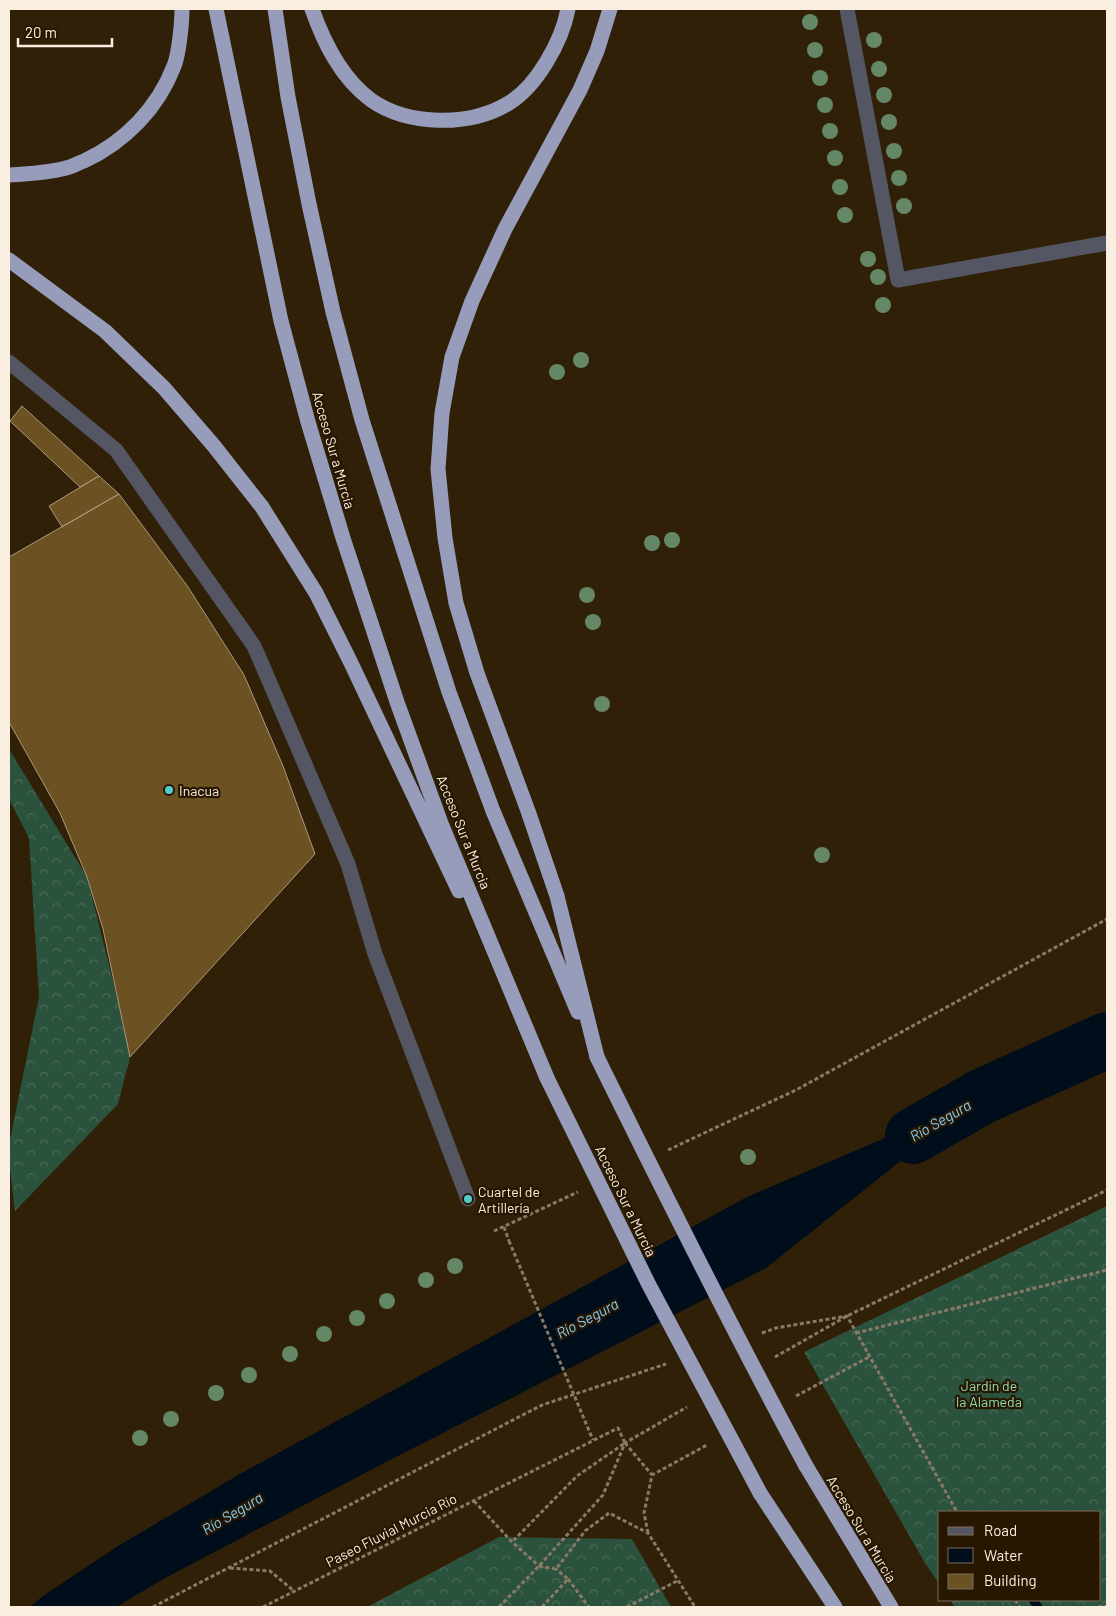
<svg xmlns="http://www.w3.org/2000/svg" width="1116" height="1616" font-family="Barlow,sans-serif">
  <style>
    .forest { fill: url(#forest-crowns) }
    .water { fill: #000d1b }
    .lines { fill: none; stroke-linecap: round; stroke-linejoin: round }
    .stream { stroke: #000d1b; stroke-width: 9 }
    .river { stroke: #000d1b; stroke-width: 56 }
    .building { fill: #6c5123; stroke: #ab997d }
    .path { stroke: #887a66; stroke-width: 3; stroke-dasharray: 4 2.5; stroke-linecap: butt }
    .minor { stroke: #545663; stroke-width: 15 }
    .motorway { stroke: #969cba; stroke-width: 15 }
    .path-bridge { stroke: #887a66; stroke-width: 3; stroke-dasharray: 4 2.5; stroke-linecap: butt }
    .motorway-bridge { stroke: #969cba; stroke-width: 15 }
    .tree { fill: #648865 }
    .poi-dot { fill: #52cdce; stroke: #271701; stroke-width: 2 }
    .labels { text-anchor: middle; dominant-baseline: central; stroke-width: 4.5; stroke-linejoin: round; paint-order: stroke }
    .street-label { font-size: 14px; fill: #f9eee0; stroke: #271701 }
    .poi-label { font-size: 14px; fill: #f9eee0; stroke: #271701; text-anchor: start }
    .park-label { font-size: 14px; fill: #8edeb1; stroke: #271701 }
    .water-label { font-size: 15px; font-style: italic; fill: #81cefe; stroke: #271701 }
  </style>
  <defs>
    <pattern id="forest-crowns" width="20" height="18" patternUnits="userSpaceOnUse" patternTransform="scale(1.25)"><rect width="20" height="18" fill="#2b523d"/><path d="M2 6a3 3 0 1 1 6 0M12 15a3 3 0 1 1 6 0" fill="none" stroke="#4a6b59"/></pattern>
  </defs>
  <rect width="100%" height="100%" fill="#312008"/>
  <path class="forest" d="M9,749L87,877L117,997L130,1057L118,1104L15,1211L9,1160V1145L39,997L29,838L9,799Z
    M1107,1206V1607H955L950,1600H1100V1512H940V1585L925,1563L804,1352Z
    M499,1537L632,1539L671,1607H367Z"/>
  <path class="water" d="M981,1097L766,1268L386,1462L167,1577L116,1607H30L43,1596L118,1546L240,1474L747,1197Z"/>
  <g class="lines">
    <path class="stream" d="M1033,1600L1038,1607"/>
    <path class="river" d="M913,1136L981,1097L1107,1040"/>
  </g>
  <path class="building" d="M22,406L99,476L80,487L10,421Z
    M99,476L119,494L62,527L49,506Z
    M119,494L188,587L244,675L283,766L315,854L130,1057L103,929L87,877L60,813L9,722V557Z"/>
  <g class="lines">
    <path class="path" d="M668,1150L796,1090L1107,919
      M504,1227L509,1241
      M494,1231L578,1192
      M762,1333L776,1328L847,1316L957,1512
      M856,1333L1107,1270
      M775,1357L847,1316L1107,1190
      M796,1396L869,1357
      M625,1443L652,1475
      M474,1501L512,1542L539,1566
      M648,1533L644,1513L652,1475L707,1445
      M539,1566L556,1569L585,1531L609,1513L648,1533L695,1607
      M230,1568L270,1571L294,1591
      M568,1579L589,1607
      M1015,1600L1020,1607
      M153,1607L542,1405L666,1364
      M263,1607L618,1428L625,1443L577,1476L512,1542
      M499,1607L539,1566L603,1495L625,1443L687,1407
      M542,1607L568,1579L556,1569
      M627,1607L677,1581
      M1098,1607L1107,1606"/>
    <path class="minor" d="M847,9L898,280L1107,243
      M9,362L116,450L254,646L348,864L375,954L468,1199"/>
    <path class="motorway" d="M216,9L281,321L308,422L343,538L397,702L442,826L547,1078
      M275,9L288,97L309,204L333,312L362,420L449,692L493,811L578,1012
      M312,9C324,43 341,78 371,100C408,126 470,127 509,103C537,86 562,41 568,9
      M9,175C28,174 47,173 66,168C72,167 78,163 84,161C125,142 158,108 174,66C179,54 182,22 182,9
      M9,260L105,331L164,388L214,446L262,507L316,593L351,663L459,891
      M597,1057L557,896L528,811L477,673L456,603L445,538L438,469L442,413L452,357L472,301L505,229L580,90L597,51L610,9
      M806,1466L891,1607
      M760,1493L835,1607"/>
    <path class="path-bridge" d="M509,1241L593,1440"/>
    <path class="motorway-bridge" d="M597,1057C665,1195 733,1331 806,1466
      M547,1078L649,1285L760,1493"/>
  </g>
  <g class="tree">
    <circle cx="810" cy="22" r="8"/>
    <circle cx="874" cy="40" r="8"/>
    <circle cx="815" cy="50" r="8"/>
    <circle cx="879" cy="69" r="8"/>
    <circle cx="820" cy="78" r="8"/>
    <circle cx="884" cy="95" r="8"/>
    <circle cx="825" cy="105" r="8"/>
    <circle cx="889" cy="122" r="8"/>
    <circle cx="830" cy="131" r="8"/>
    <circle cx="894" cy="151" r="8"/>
    <circle cx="835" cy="158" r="8"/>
    <circle cx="899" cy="178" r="8"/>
    <circle cx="840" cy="187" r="8"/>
    <circle cx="904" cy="206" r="8"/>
    <circle cx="845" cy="215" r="8"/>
    <circle cx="868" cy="259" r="8"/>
    <circle cx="878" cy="277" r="8"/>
    <circle cx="883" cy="305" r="8"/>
    <circle cx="581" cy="360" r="8"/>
    <circle cx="557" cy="372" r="8"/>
    <circle cx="672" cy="540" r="8"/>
    <circle cx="652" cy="543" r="8"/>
    <circle cx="587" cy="595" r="8"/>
    <circle cx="593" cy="622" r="8"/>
    <circle cx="602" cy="704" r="8"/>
    <circle cx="822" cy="855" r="8"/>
    <circle cx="748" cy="1157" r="8"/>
    <circle cx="455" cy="1266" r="8"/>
    <circle cx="426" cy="1280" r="8"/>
    <circle cx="387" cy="1301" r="8"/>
    <circle cx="357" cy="1318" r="8"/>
    <circle cx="324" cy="1334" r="8"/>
    <circle cx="290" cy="1354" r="8"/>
    <circle cx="249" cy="1375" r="8"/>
    <circle cx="216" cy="1393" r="8"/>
    <circle cx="171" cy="1419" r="8"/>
    <circle cx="140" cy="1438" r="8"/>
  </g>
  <g class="poi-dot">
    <circle cx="169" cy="790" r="5"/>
    <circle cx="468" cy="1199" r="5"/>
  </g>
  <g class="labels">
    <g class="street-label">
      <text transform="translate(334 450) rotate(74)">Acceso Sur a Murcia</text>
      <text transform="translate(464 832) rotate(68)">Acceso Sur a Murcia</text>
      <text transform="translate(626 1201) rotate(64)">Acceso Sur a Murcia</text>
      <text transform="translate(862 1529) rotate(59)">Acceso Sur a Murcia</text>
      <text transform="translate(391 1530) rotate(-27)">Paseo Fluvial Murcia Río</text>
    </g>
    <g class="poi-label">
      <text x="179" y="790">Inacua</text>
      <text x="478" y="1191">Cuartel de<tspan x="478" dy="16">Artillería</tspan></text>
    </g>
    <g class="park-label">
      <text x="989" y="1385">Jardín de<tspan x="989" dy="16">la Alameda</tspan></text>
    </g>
    <g class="water-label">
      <text transform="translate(940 1120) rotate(-30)">Río Segura</text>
      <text transform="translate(587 1318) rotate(-28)">Río Segura</text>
      <text transform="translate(232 1513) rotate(-31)">Río Segura</text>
    </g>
  </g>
  <rect width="1116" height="1616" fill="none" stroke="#f9eee0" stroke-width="20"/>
  <rect x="938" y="1511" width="162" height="90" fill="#271701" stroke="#7b6d5a"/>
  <rect x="948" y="1527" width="25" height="8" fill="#545663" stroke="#7b6d5a"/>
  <text x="984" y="1536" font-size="15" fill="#f9eee0">Road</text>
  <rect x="948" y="1548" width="25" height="15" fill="#000d1b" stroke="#7b6d5a"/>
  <text x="984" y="1561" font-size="15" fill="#f9eee0">Water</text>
  <rect x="948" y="1574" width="25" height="15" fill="#6c5123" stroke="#7b6d5a"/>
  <text x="984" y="1586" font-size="15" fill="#f9eee0">Building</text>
  <path d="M18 38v8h94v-8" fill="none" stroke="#f9eee0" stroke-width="2.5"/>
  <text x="25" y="38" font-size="15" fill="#f9eee0" stroke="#271701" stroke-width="4" paint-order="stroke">20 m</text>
</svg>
